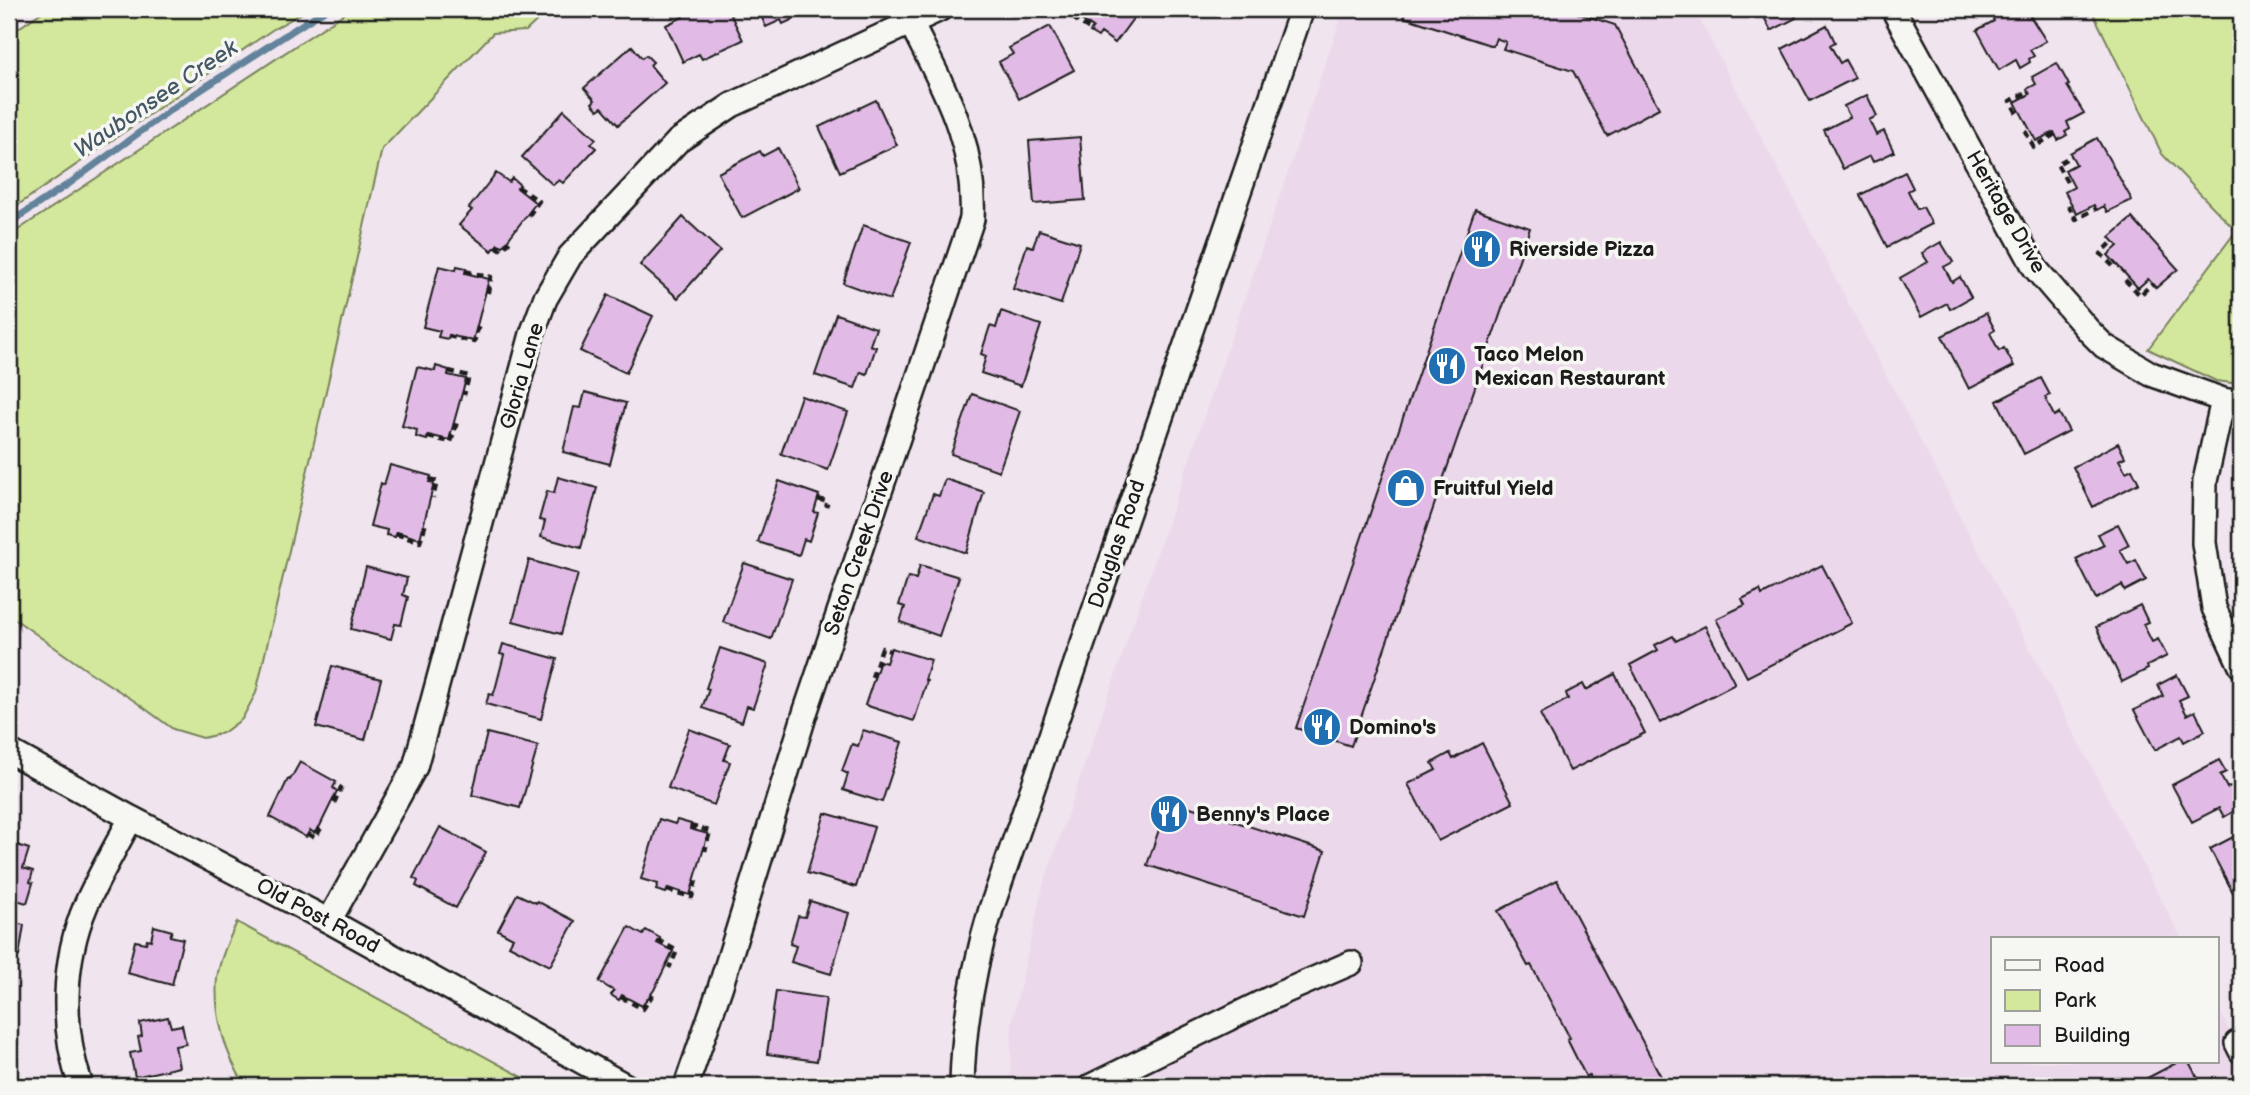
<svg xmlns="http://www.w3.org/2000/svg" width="2250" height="1095" font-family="'Balsamiq Sans',sans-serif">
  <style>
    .built { fill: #ecd8eb }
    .green { fill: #d3e89d; stroke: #78825c; stroke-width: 2 }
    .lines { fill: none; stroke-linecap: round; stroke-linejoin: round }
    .stream { stroke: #62839b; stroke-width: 7 }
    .building { fill: #e1bbe5; stroke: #1c1c1c; stroke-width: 2 }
    .minor-casing { stroke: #1c1c1c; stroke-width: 28 }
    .path { stroke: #1c1c1c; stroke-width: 4.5; stroke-dasharray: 7 5; stroke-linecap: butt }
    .minor { stroke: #f6f6f2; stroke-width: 23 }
    .labels { text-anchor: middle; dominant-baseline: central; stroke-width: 7; stroke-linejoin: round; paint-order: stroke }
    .street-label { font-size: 21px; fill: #1c1c1c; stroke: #f6f6f2 }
    .poi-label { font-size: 21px; font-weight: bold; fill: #1c1c1c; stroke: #f6f6f2; text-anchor: start }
    .water-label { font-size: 23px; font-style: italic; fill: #455866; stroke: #f6f6f2 }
  </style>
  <rect width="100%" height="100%" fill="#f0e4ee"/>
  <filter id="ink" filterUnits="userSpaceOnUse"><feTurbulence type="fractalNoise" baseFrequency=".0143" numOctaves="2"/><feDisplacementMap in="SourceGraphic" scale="14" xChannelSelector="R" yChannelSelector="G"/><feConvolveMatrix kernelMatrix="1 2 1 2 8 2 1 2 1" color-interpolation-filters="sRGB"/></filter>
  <g filter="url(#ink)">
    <path class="built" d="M1344,9H1694L2182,939H1993V1062H2217V1005L2241,1055V1086H1010L1012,1022L1043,886Z"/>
    <path class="green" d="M46,9H309L272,30L9,211V35Z
      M351,9H549L526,31L493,33L382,149L256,693L242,719L223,733L203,738L173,729L136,702L88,671L9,615V236Z
      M2091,9H2241V384L2216,381L2148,349L2236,231L2162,154Z
      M237,922L539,1086H246C225,1056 214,1015 217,978C220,958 229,939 237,922Z"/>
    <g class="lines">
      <path class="stream" d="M9,223L70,183L173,108L326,9"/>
    </g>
    <path class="building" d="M690,9H728L743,40L702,59L699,54L683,62L666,25L683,17L681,13Z
      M758,9H815L783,24L781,20L766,27Z
      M1077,9H1140L1115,43L1101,33L1098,37L1090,32L1093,28L1073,14Z
      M1407,9H1565L1615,25L1659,108L1607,136L1573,71L1503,49L1506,42L1496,38L1493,46L1404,17Z
      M1760,9H1808L1795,15L1796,18L1771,31Z
      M1997,9H2030L2032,13L2029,14L2046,41L2030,50L2034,56L2029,59L2030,62L2020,68L2016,60L1999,70L1977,30L1994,21L1992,17L1999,13Z
      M1827,25L1835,42L1830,45L1840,63L1845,60L1855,78L1810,101L1782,49Z
      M1050,26L1074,70L1019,99L999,62L1013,54L1009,48Z
      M632,46L642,58L646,55L653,62L650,65L665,83L618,125L602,107L598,110L592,103L595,100L584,88Z
      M2057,63L2069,85L2067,86L2084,113L2067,122L2070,129L2065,132L2067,135L2058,140L2054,132L2036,141L2015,102L2030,94L2027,89L2036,84L2032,77Z
      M1867,95L1877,116L1869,120L1876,135L1884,131L1894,152L1873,162L1870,156L1843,169L1824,130L1850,117L1844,106Z
      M876,100L897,145L840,172L819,127Z
      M564,110L596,139L591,144L596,148L563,183L559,180L553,185L522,157Z
      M1080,137L1085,200L1034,204L1029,141Z
      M2097,138L2132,200L2107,212L2104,206L2097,210L2094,205L2077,214L2065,192L2074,187L2065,170L2076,164L2070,153Z
      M778,148L799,188L742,218L718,173L760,151L763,156Z
      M1905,172L1913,188L1908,191L1917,209L1923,207L1932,224L1887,247L1860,195Z
      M496,173L509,182L512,178L520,185L517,188L536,203L503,246L498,244L492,251L459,225L472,210L469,208Z
      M1475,209L1530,228L1351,746L1296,728Z
      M683,217L720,251L678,298L640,265Z
      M2132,218L2178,269L2156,288L2148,279L2138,288L2108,255L2118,246L2110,237Z
      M863,225L911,242L890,300L843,283Z
      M1039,230L1080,243L1061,304L1013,289L1027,245L1033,247Z
      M1941,242L1953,262L1944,267L1952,282L1960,277L1971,297L1950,309L1947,303L1921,317L1900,278L1928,262L1922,253Z
      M439,266L456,270L457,266L466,268L465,273L489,279L473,341L449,335L448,339L438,337L440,331L423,327Z
      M608,295L653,316L626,373L580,351Z
      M1001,311L1041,325L1021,386L981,373L986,356L981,354L990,326L996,328Z
      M1986,313L1995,330L1990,333L1999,351L2004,348L2014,366L1969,389L1942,336Z
      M836,314L876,328L870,345L876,347L867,374L861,372L855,388L815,375Z
      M436,366L449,370L448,375L466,379L449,440L428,435L427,440L416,437L417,430L402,426L417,367L435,371Z
      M2041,378L2050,395L2045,397L2054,416L2059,413L2069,431L2024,454L1997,401Z
      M585,392L626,403L610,464L563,452L574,407L581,408Z
      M972,394L1020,411L999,471L951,454Z
      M801,396L848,412L828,470L781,454Z
      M2118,443L2125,457L2119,460L2126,472L2132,469L2139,483L2093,507L2073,467Z
      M390,465L431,476L429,482L434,483L420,539L397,532L395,537L386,535L387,530L370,526L381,483L384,485Z
      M558,477L597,488L581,548L541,537L545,521L539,520L547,491L554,493Z
      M945,479L984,492L966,553L918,536L933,494L939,496Z
      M779,481L819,495L814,512L818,513L809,541L804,539L799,555L758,542Z
      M2118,524L2129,545L2120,550L2128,564L2136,560L2146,580L2125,591L2122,585L2096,599L2076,559L2104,545L2098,534Z
      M529,560L578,574L561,634L513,621Z
      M744,563L792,579L771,639L723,622Z
      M920,565L959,577L939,636L900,622L905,607L899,605L908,577L916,579Z
      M1822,565L1852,623L1747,677L1716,619L1745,605L1742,599L1760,590L1762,595Z
      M366,567L407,578L403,595L408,597L401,625L395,624L391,639L351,629Z
      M2140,605L2148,622L2143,624L2152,642L2158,639L2167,656L2147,666L2148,669L2122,682L2096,627Z
      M1705,626L1735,684L1660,723L1630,665L1658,650L1655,645L1673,636L1676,641Z
      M503,644L557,659L541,719L486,704L489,694L493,695L495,690L504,655L500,654Z
      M720,648L768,664L753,708L747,706L742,722L702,708L709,689L706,688Z
      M891,648L931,660L925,680L927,681L914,721L865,705L880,661L886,663Z
      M332,666L381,679L365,740L316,727Z
      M1615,674L1645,733L1570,771L1540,714L1568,699L1566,693L1583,684L1586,690Z
      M2177,675L2188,696L2179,700L2187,715L2195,711L2205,731L2184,742L2181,736L2155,750L2134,710L2163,696L2158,685Z
      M689,729L730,744L724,760L730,762L714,805L668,788Z
      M863,730L902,742L882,802L843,790L848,774L842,771L852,744L858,746Z
      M487,733L538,746L520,808L472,795Z
      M1482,743L1513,803L1438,841L1408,784L1436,770L1432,763L1450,753L1453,759Z
      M2219,760L2226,772L2220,775L2227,788L2233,785L2241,800V807L2224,817L2219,808L2192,822L2172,785Z
      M300,762L336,782L333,788L337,791L320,826L314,833L310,830L306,837L270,817L288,779L290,780Z
      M1169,800L1325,851L1304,916L1147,865Z
      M825,813L874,827L856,887L807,873Z
      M659,819L675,824L677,820L691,824L690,829L708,834L690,895L668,888L666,893L656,890L658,884L641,879Z
      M440,827L486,852L456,908L416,886L418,881L413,878Z
      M2241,833V900L2238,902L2210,849Z
      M11,843L29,849L23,868L33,871L30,882L33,883L27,903L9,898Z
      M1557,880L1666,1086H1595L1589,1075L1586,1077L1567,1039L1570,1038L1531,965L1528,966L1498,911Z
      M517,894L536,903L537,901L575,921L550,966L509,945L513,938L498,930Z
      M810,901L849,913L831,974L791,962L796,946L790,944L798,916L805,917Z
      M9,922L24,925L19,956L11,954L9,965Z
      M154,926L172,931L170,936L183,939L172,985L127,973L135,941L146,943L147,939L151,940Z
      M629,927L643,935L646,930L660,938L657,943L673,951L654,990L642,1006L622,995L619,1000L611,995L614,991L599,982Z
      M776,991L826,998L817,1061L767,1054Z
      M168,1017L171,1027L182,1025L186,1044L175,1046L179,1067L135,1077L130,1053L141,1051L138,1037L142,1036L140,1023Z
      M2178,1062H2189L2202,1086H2132Z"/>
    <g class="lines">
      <defs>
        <path id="minor" d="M1893,9L2035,268L2089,331L2104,346L2151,374L2223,400L2241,403
          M2223,400L2205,481L2204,543L2214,608L2241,666
          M9,751L131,818L329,921L626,1086
          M329,921L415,767L532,334L545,299L570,256L678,141L732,105L940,9
          M2237,1043L2241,1051
          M81,1086C61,1030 62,961 86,905C99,875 116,847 131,818
          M686,1086L720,988L806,710L972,219C976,141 944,90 911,23
          M962,1086C963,1026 974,966 991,909L1302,9
          M1091,1086L1279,994L1351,963"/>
      </defs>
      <use href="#minor" class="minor-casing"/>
      <path class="path" d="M1075,9L1070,16L1091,30
        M2017,113L2010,101L2029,91
        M2025,131L2034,147L2055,134
        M2067,182L2057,164L2072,156
        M518,187L539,201L527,218
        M2068,205L2076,219L2096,209
        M496,246L502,250L512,238
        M2113,266L2101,254L2113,241
        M465,271L491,277L487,297
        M2125,280L2140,295L2152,284
        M448,336L474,342L479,325
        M449,371L469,376L464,395
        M428,437L451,442L457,422
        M430,479L437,481L433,498
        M818,499L828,502L826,507
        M396,534L420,542L426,523
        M872,677L882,648L890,651
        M334,803L341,788L335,784
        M690,826L710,831L705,851
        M308,834L315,838L323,825
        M667,890L692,897L696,880
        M658,940L677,951L669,968
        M621,997L643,1009L655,991"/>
      <use href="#minor" class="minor"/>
    </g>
  </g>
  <defs>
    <symbol id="restaurant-disc" viewBox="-11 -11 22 22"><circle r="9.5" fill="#1f6fb2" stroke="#f6f6f2"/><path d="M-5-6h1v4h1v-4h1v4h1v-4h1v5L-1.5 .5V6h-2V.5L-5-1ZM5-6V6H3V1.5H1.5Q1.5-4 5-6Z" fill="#fff"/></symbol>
    <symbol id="shop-disc" viewBox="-11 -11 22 22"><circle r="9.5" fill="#1f6fb2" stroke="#f6f6f2"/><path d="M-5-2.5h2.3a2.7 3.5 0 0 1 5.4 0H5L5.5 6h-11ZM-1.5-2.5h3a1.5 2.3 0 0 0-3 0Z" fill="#fff"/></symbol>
  </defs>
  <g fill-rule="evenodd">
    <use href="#restaurant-disc" x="1460" y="227" width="44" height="44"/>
    <use href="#restaurant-disc" x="1425" y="344" width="44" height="44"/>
    <use href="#shop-disc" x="1384" y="466" width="44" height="44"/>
    <use href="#restaurant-disc" x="1300" y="705" width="44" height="44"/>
    <use href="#restaurant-disc" x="1147" y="792" width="44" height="44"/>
  </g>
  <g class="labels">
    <g class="street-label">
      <text transform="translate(2006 212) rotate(60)">Heritage Drive</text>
      <text transform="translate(522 376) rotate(-74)">Gloria Lane</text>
      <text transform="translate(1117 544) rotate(-71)">Douglas Road</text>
      <text transform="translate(859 553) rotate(-71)">Seton Creek Drive</text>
      <text transform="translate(318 916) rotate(28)">Old Post Road</text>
    </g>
    <g class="poi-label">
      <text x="1509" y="249">Riverside Pizza</text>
      <text x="1474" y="354">Taco Melon<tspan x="1474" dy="24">Mexican Restaurant</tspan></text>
      <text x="1433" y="488">Fruitful Yield</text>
      <text x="1349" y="727">Domino's</text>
      <text x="1196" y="814">Benny's Place</text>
    </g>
    <g class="water-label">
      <text transform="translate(156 99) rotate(-34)">Waubonsee Creek</text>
    </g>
  </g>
  <rect width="2250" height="1095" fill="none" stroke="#f6f6f2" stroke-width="35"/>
  <rect x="18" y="18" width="2215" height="1060" fill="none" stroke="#1c1c1c" stroke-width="2.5" filter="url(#ink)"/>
  <rect x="1991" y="937" width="228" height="126" fill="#f6f6f2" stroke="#9f9f9c" stroke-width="2"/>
  <rect x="2005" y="960" width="35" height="10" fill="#f6f6f2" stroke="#9f9f9c" stroke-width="2"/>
  <text x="2054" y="972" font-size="21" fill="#1c1c1c">Road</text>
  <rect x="2005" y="990" width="35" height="21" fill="#d3e89d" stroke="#9f9f9c" stroke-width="2"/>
  <text x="2054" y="1007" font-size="21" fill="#1c1c1c">Park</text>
  <rect x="2005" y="1025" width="35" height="21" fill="#e1bbe5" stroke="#9f9f9c" stroke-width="2"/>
  <text x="2054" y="1042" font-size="21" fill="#1c1c1c">Building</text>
</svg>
